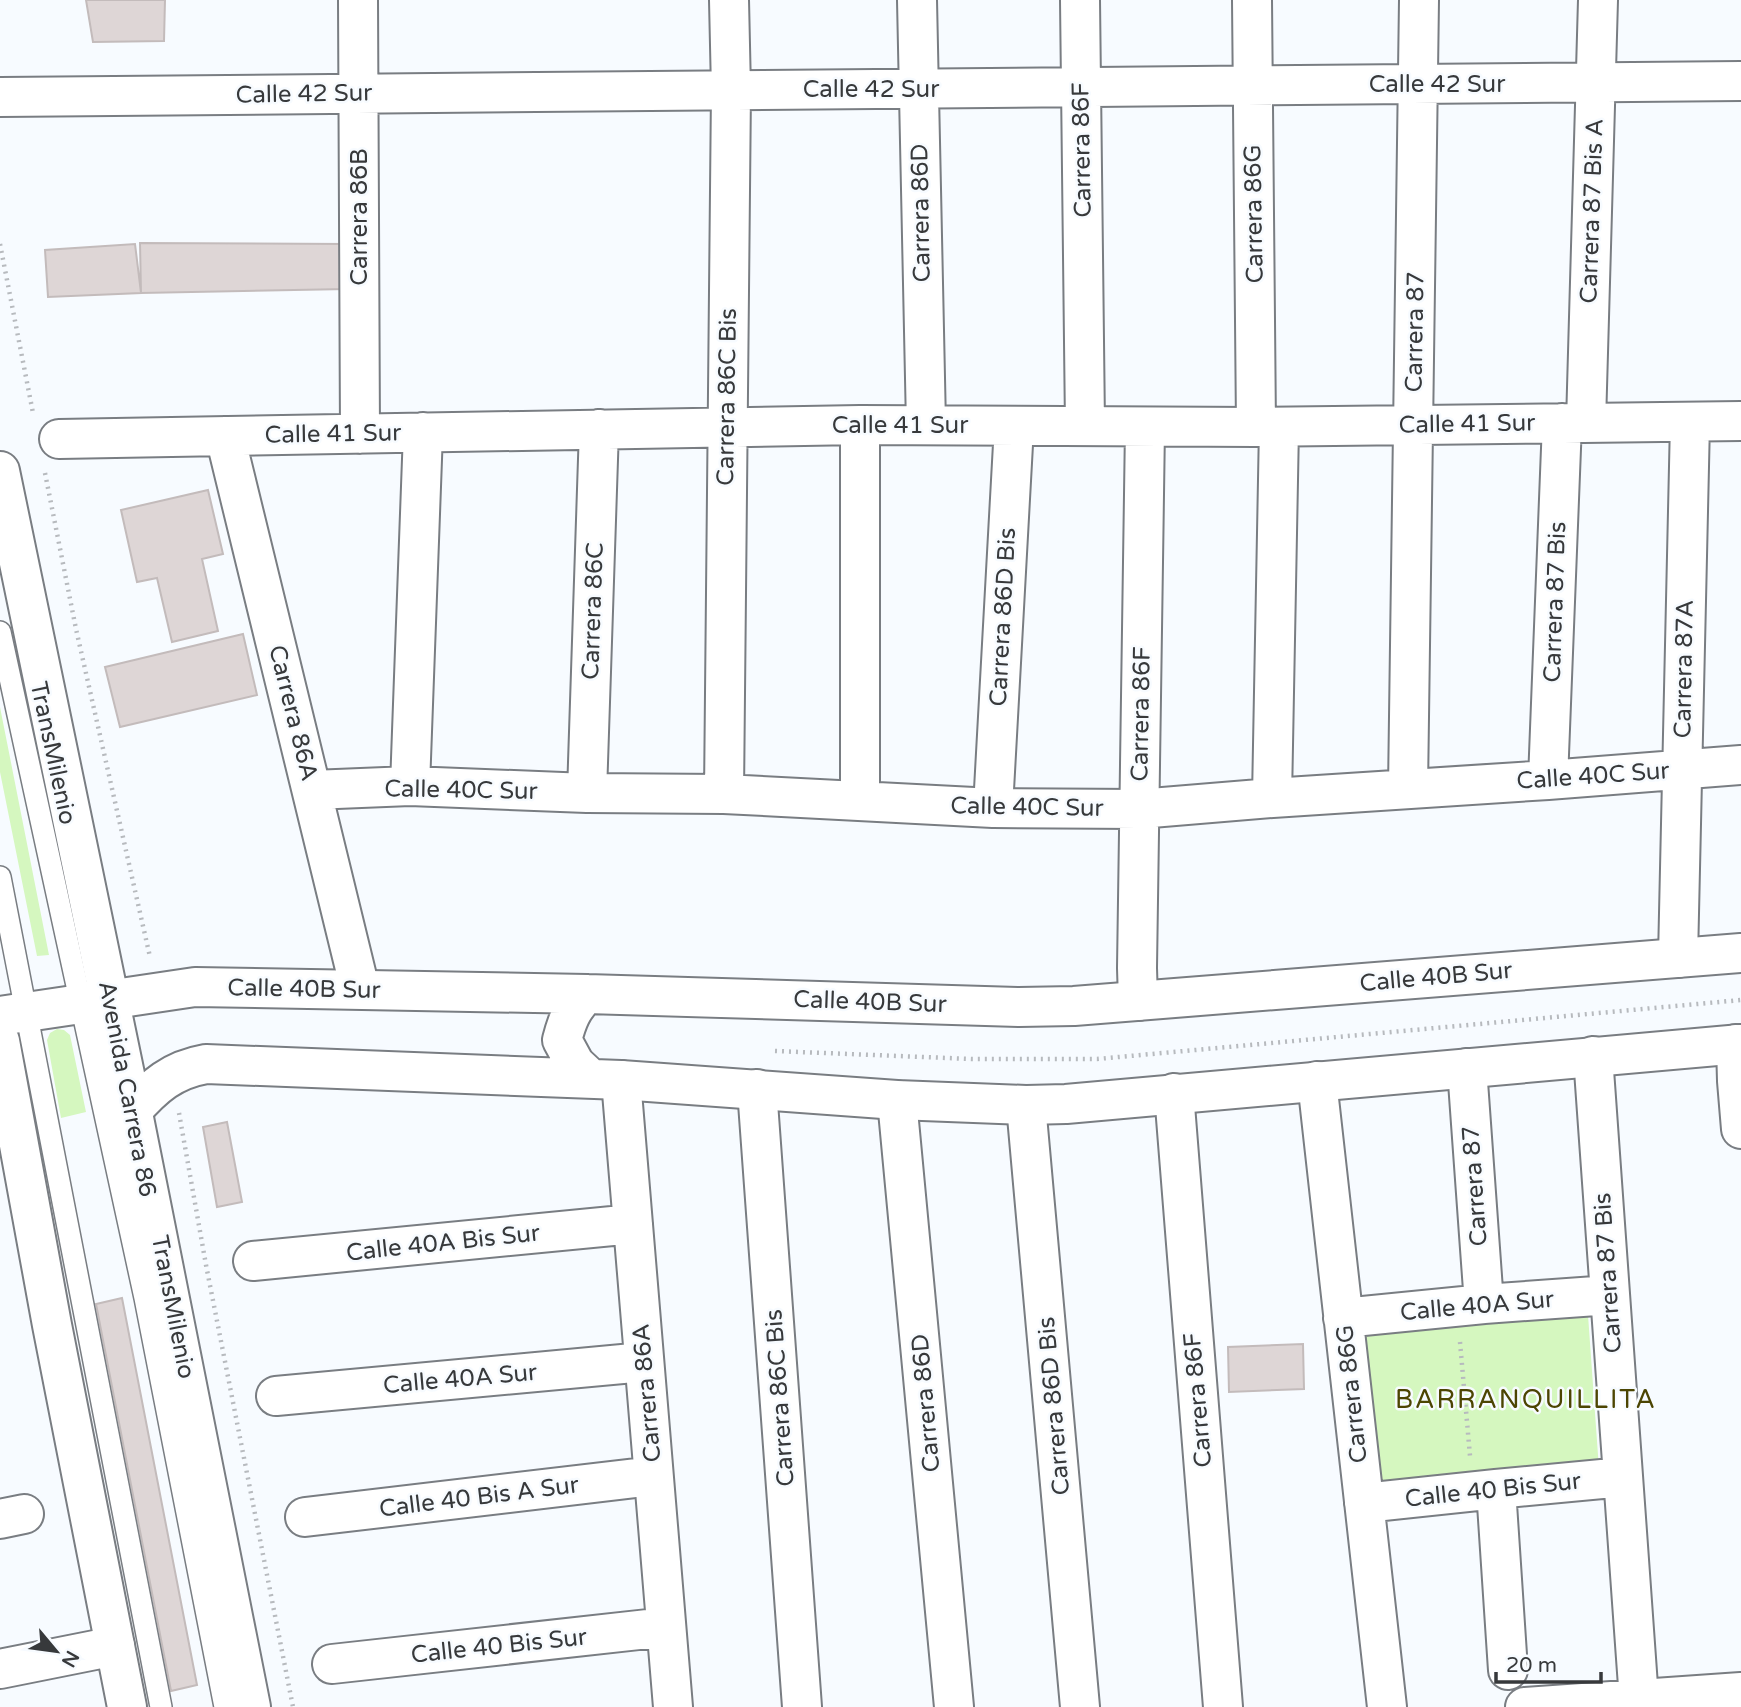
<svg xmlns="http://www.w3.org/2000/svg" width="1741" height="1707" font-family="'Varela Round',sans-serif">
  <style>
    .green { fill: #d5f7bf }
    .building { fill: #ded6d6; stroke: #c3bbbb; stroke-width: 2 }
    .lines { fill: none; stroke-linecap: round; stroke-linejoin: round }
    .lane-casing { stroke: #797d82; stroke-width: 24 }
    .street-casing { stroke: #797d82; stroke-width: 42 }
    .secondary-casing { stroke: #797d82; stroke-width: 42 }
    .primary-casing { stroke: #797d82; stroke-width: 42 }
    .path { stroke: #b7babe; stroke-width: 4.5; stroke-dasharray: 2 5; stroke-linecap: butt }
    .lane { stroke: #fff; stroke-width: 21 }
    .street { stroke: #fff; stroke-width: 38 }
    .secondary { stroke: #fff; stroke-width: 38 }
    .primary { stroke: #fff; stroke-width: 38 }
    .labels { text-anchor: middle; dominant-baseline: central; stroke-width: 5; stroke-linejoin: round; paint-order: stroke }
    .street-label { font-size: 24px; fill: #37393b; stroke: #f7fbff }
    .neighbourhood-label { font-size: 26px; letter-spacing: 2px; fill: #4c4502; stroke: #f7fbff }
  </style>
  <rect width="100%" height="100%" fill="#f7fbff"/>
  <path class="green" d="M0,707L49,955L37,956L0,772Z
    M57,1029L64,1030L70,1035L86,1112L61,1118L47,1040L50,1033Z
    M1588,1315L1599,1469L1377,1486L1358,1334Z"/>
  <path class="building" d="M86,0H165L164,41L93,42Z
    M140,243L346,244L347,289L141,293Z
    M135,244L141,293L48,297L45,250Z
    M208,490L223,554L202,559L218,631L172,642L157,578L137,582L121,510Z
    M243,634L257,695L120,727L105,667Z
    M227,1122L242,1202L217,1207L203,1127Z
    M122,1298L197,1685L171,1691L96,1304Z
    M1303,1344L1304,1389L1229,1392L1228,1347Z"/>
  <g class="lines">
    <defs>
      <path id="lane" d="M0,632L145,1298L225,1707
        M0,877L161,1707"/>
      <path id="street" d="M358,0L360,434
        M917,0L926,425
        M1080,0L1085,426
        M1252,0L1256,427
        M0,97L1741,81
        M1586,423L1598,0
        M860,425V800
        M225,436L360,989
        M59,439L860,425L1256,427L1741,421
        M1548,780L1562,423
        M410,786L423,432
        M1408,789L1419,0
        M312,790L410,786L587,793L724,794L993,808L1139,809L1272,798L1548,780L1741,765
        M587,793L599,429
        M724,794L731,90L729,0
        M1272,798L1279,427
        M993,808L1014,426
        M1678,958L1690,422
        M1138,1001L1137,968L1145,427
        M1736,1044L1737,1081L1741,1129
        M1593,1056L1639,1700
        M1467,1068L1484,1304
        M621,1080L673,1707
        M1317,1081L1387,1707
        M757,1089L802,1707
        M1174,1093L1223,1707
        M897,1100L954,1707
        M1026,1105L1080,1707
        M253,1261L633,1224
        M1343,1318L1484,1304L1610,1295
        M276,1396L644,1362
        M1496,1489L1508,1670
        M1364,1503L1496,1489L1623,1477
        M305,1517L653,1476
        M0,1519L24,1514
        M332,1664L666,1627
        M0,1669L115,1646
        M1525,1707L1741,1692"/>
      <path id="secondary" d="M587,994C572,1007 567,1021 562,1040L575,1064L590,1078
        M0,1016L195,987L587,994L1019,1007L1074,1006L1741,953
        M132,1111C154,1086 172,1070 206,1064L621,1080L897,1100L1026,1105L1066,1104L1741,1044"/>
      <path id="primary" d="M0,471L134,1118L251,1707
        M0,1041L52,1325L127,1707"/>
    </defs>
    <use href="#lane" class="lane-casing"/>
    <use href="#street" class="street-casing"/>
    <use href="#secondary" class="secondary-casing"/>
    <use href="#primary" class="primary-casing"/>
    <path class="path" d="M0,244L33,413
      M45,473L76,629L150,957
      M775,1051L972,1059H1097L1741,1000
      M179,1113L206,1265L293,1707
      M1460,1342L1470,1456"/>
    <use href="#lane" class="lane"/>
    <use href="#street" class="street"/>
    <use href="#secondary" class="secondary"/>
    <use href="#primary" class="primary"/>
  </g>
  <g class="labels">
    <g class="street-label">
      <text x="1437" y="84">Calle 42 Sur</text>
      <text x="871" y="89">Calle 42 Sur</text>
      <text transform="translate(304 94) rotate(-1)">Calle 42 Sur</text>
      <text transform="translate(1082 150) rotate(-91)">Carrera 86F</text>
      <text transform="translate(1592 211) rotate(-88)">Carrera 87 Bis A</text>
      <text transform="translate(921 213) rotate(-91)">Carrera 86D</text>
      <text transform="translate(1254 214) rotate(-91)">Carrera 86G</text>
      <text transform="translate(359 217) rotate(-90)">Carrera 86B</text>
      <text transform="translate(1415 332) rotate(-89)">Carrera 87</text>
      <text transform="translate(727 397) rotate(-89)">Carrera 86C Bis</text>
      <text transform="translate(1467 424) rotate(-1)">Calle 41 Sur</text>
      <text x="900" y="425">Calle 41 Sur</text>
      <text transform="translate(333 434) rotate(-1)">Calle 41 Sur</text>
      <text transform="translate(1555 602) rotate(-88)">Carrera 87 Bis</text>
      <text transform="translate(593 611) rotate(-88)">Carrera 86C</text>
      <text transform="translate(1003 617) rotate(-87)">Carrera 86D Bis</text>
      <text transform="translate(1684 669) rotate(-89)">Carrera 87A</text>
      <text transform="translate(293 713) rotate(76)">Carrera 86A</text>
      <text transform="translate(1141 714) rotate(-89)">Carrera 86F</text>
      <text transform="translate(53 753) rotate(78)">TransMilenio</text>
      <text transform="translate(1593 776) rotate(-4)">Calle 40C Sur</text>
      <text transform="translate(461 790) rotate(1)">Calle 40C Sur</text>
      <text transform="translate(1027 807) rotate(1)">Calle 40C Sur</text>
      <text transform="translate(1436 977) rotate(-5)">Calle 40B Sur</text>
      <text transform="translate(304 989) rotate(1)">Calle 40B Sur</text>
      <text transform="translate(870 1002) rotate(2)">Calle 40B Sur</text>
      <text transform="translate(127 1089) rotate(79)">Avenida Carrera 86</text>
      <text transform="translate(1475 1186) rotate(-94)">Carrera 87</text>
      <text transform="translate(443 1243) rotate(-6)">Calle 40A Bis Sur</text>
      <text transform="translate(1608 1273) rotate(-94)">Carrera 87 Bis</text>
      <text transform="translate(1477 1306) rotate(-5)">Calle 40A Sur</text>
      <text transform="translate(173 1307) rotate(79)">TransMilenio</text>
      <text transform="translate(460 1379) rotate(-5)">Calle 40A Sur</text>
      <text transform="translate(647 1393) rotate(-95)">Carrera 86A</text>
      <text transform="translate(1352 1394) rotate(-96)">Carrera 86G</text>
      <text transform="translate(780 1398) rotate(-94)">Carrera 86C Bis</text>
      <text transform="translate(1198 1400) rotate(-95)">Carrera 86F</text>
      <text transform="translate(926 1403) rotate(-95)">Carrera 86D</text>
      <text transform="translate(1054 1406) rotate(-95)">Carrera 86D Bis</text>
      <text transform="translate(1493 1490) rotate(-6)">Calle 40 Bis Sur</text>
      <text transform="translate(479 1497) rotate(-7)">Calle 40 Bis A Sur</text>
      <text transform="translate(499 1646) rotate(-6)">Calle 40 Bis Sur</text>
    </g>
    <g class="neighbourhood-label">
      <text x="1526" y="1399">BARRANQUILLITA</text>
    </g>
  </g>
  <g transform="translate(56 1651) rotate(119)" stroke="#f7fbff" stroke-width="5" paint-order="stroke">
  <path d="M0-5L12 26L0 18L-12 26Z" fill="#37393b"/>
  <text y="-10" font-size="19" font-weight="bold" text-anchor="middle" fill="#37393b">N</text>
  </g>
  <path d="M1496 1672v10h105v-10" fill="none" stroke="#37393b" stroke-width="3.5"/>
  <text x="1506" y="1672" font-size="21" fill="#37393b" stroke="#f7fbff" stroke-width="5" paint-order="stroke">20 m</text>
</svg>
